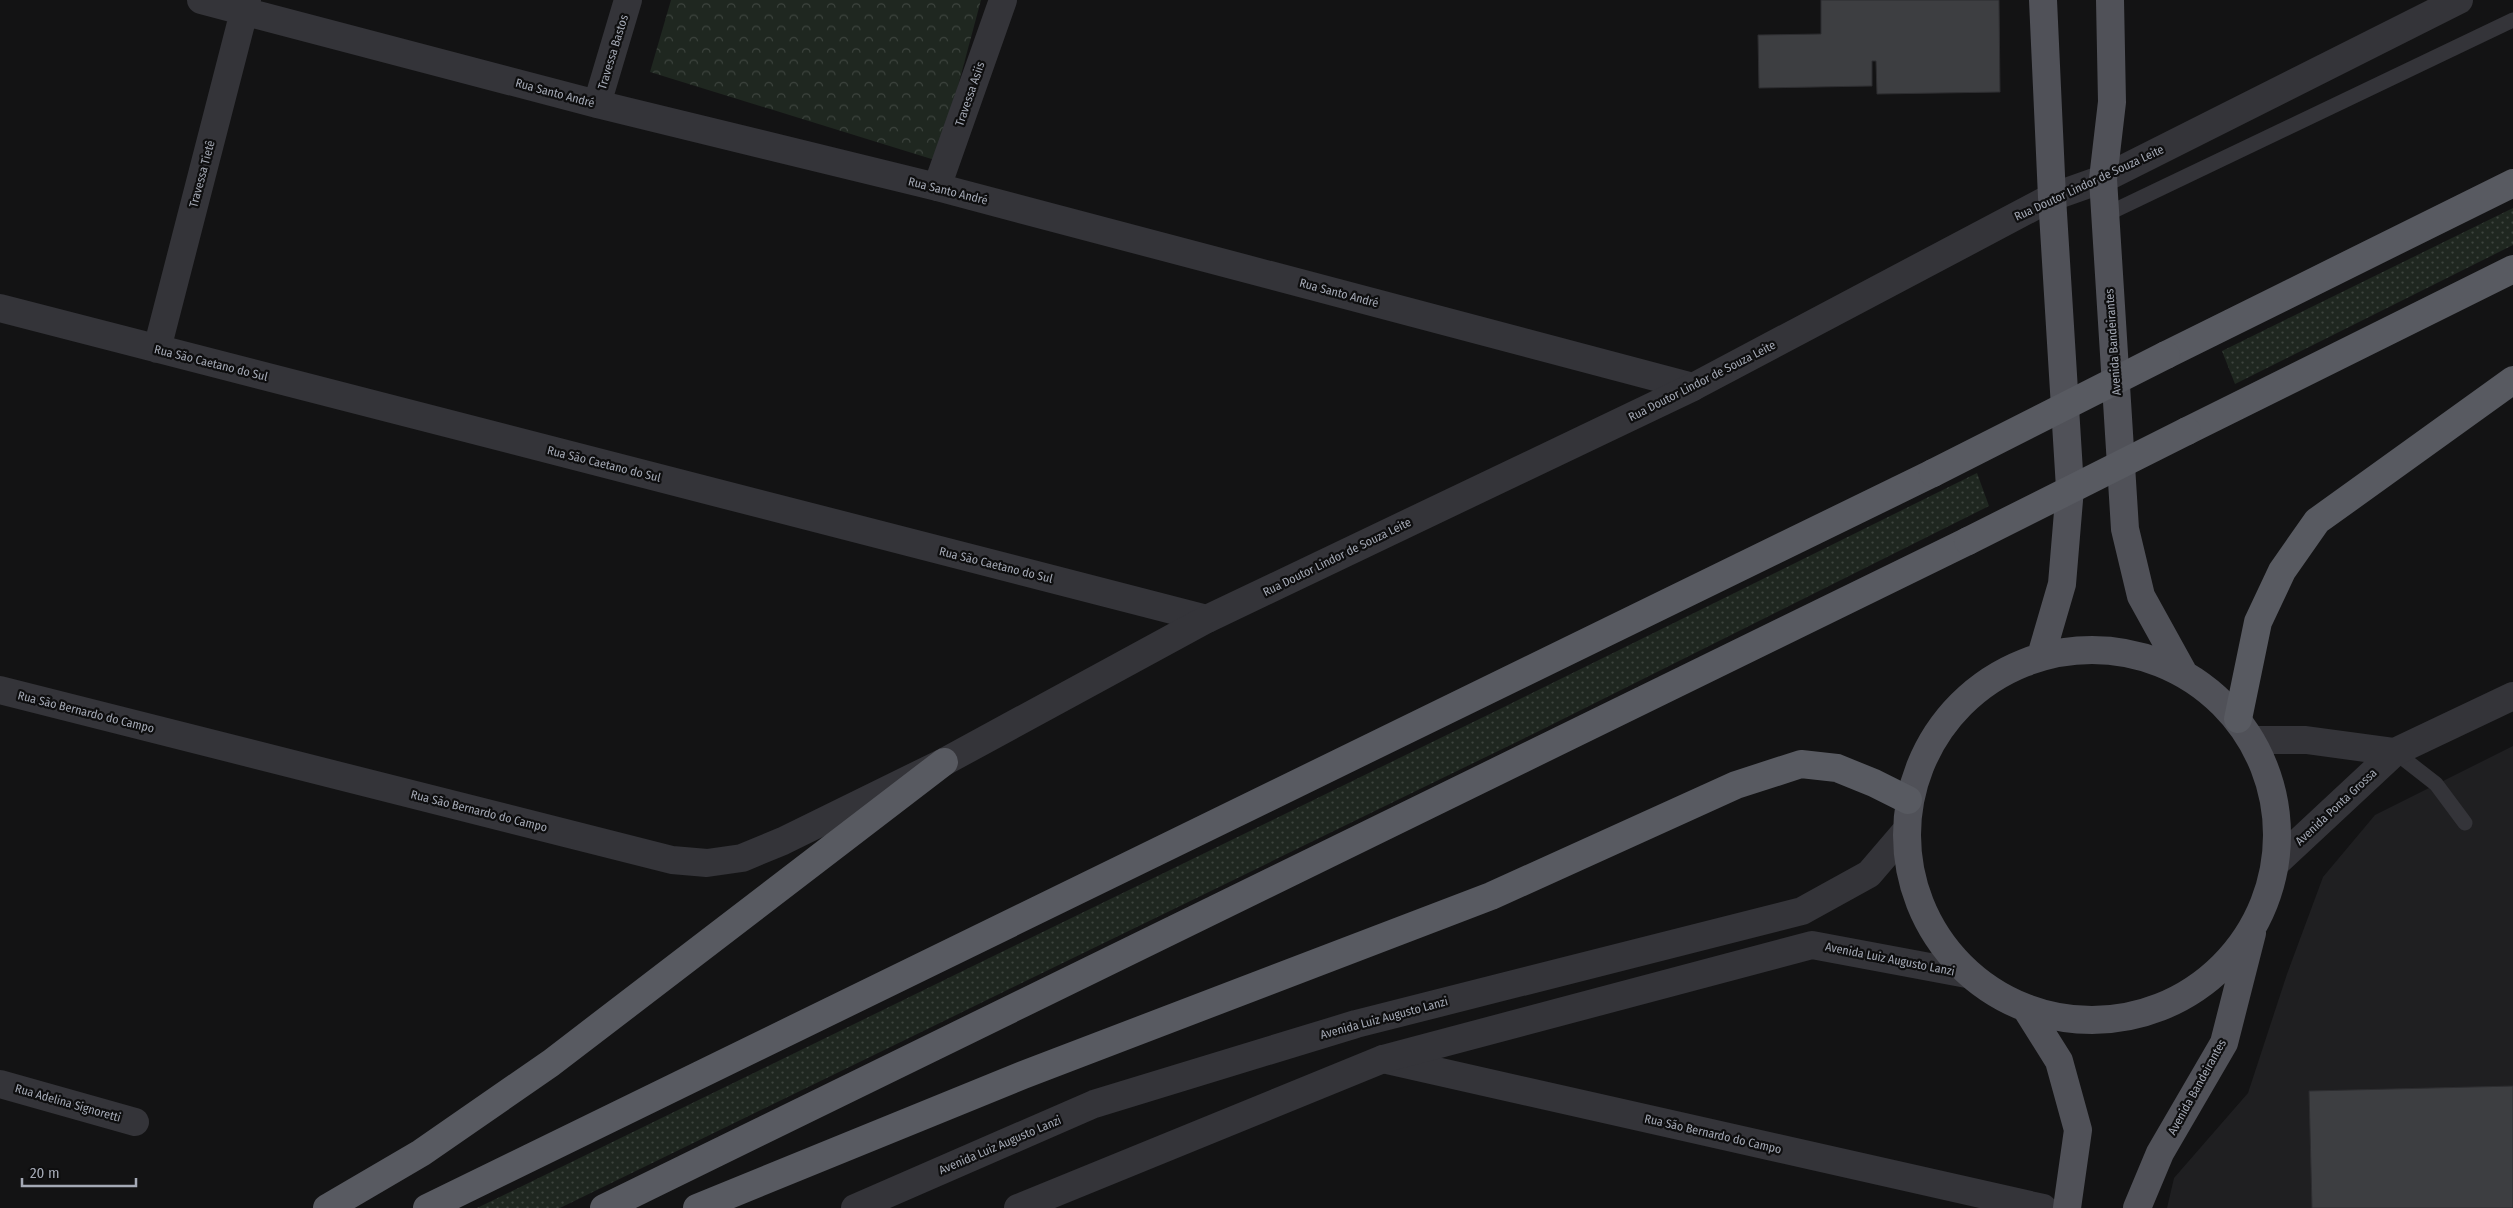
<svg xmlns="http://www.w3.org/2000/svg" width="2513" height="1208" font-family="'Fira Sans Condensed',sans-serif">
  <style>
    .built { fill: #1f1f21 }
    .grass { fill: url(#grass-dots) }
    .park { fill: url(#park-crowns) }
    .building { fill: #3d3e41; stroke: #2d2d30 }
    .lines { fill: none; stroke-linecap: round; stroke-linejoin: round }
    .service { stroke: #343439; stroke-width: 15 }
    .minor { stroke: #343439; stroke-width: 28 }
    .tertiary { stroke: #343439; stroke-width: 28 }
    .primary { stroke: #505158; stroke-width: 28 }
    .trunk { stroke: #585a61; stroke-width: 28 }
    .trunk-bridge { stroke: #585a61; stroke-width: 28 }
    .labels { text-anchor: middle; dominant-baseline: central; stroke-width: 4.5; stroke-linejoin: round; paint-order: stroke }
    .street-label { font-size: 12px; fill: #a4a9b5; stroke: #0e0e0f }
  </style>
  <defs>
    <pattern id="grass-dots" width="8" height="8" patternUnits="userSpaceOnUse" patternTransform="scale(1.25)"><rect width="8" height="8" fill="#1f2720"/><path d="M2 2h.1M6 6h.1" fill="none" stroke="#3d443e" stroke-width="1.8" stroke-linecap="round"/></pattern>
    <pattern id="park-crowns" width="20" height="18" patternUnits="userSpaceOnUse" patternTransform="scale(1.25)"><rect width="20" height="18" fill="#1f2720"/><path d="M2 6a3 3 0 1 1 6 0M12 15a3 3 0 1 1 6 0" fill="none" stroke="#3d443e"/></pattern>
  </defs>
  <rect width="100%" height="100%" fill="#131314"/>
  <path class="built" d="M2513,746V1208H2167L2174,1178L2248,1093L2287,974L2323,877L2375,815Z"/>
  <path class="grass" d="M2513,208V245L2235,384L2222,351Z
    M1977,473L1989,506L1535,733L560,1208H477L1506,706Z"/>
  <path class="park" d="M671,0H981L938,161L650,72Z"/>
  <path class="building" d="M1821,0H1999L2000,92L1877,94L1876,61H1872V86L1759,88L1758,35L1821,34Z
    M2513,1086V1208H2312L2309,1091Z"/>
  <g class="lines">
    <path class="service" d="M2105,215L2513,20
      M2395,752L2436,784L2465,823"/>
    <path class="minor" d="M201,0L597,104L937,187L1693,387
      M597,104L628,0
      M937,187L1003,0
      M0,308L1207,619
      M157,349L247,0
      M1383,1059L2043,1208
      M0,1084L135,1122"/>
    <path class="tertiary" d="M0,690L672,860L707,863L742,858L783,841L944,762L1207,619L1693,387L2052,197L2103,179L2459,0
      M2253,740H2306L2395,752
      M2277,862L2395,752L2513,696
      M855,1208L1094,1104L1356,1024L1802,911L1869,874L1905,832
      M1018,1208L1383,1059L1812,945L1967,974"/>
    <path class="primary" d="M2110,0L2112,102L2103,179L2125,529L2141,596L2183,672
      M1907 835a185 185 0 1 1 370 0a185 185 0 1 1-370 0Z
      M2041,656L2062,584L2070,488L2052,197L2043,0
      M2027,1010L2059,1061L2078,1130L2067,1208
      M2137,1208L2160,1153L2224,1043L2252,933"/>
    <path class="trunk" d="M2166,355L2513,183
      M2187,431L2513,269
      M2238,719L2258,622L2282,571L2317,521L2513,380
      M327,1208L421,1153L551,1063L944,762
      M427,1208L1933,473
      M604,1208L1968,541
      M697,1208L1023,1075L1491,896L1736,785L1801,764L1837,768L1874,783L1908,800"/>
    <path class="trunk-bridge" d="M1933,473L2166,355
      M1968,541L2187,431"/>
  </g>
  <g class="labels">
    <g class="street-label">
      <text transform="translate(613 52) rotate(-73)">Travessa Bastos</text>
      <text transform="translate(555 93) rotate(15)">Rua Santo André</text>
      <text transform="translate(970 94) rotate(-71)">Travessa Asiis</text>
      <text transform="translate(202 174) rotate(-75)">Travessa Tietê</text>
      <text transform="translate(2089 183) rotate(-25)">Rua Doutor Lindor de Souza Leite</text>
      <text transform="translate(948 191) rotate(14)">Rua Santo André</text>
      <text transform="translate(1339 293) rotate(15)">Rua Santo André</text>
      <text transform="translate(2113 342) rotate(-94)">Avenida Bandeirantes</text>
      <text transform="translate(211 363) rotate(14)">Rua São Caetano do Sul</text>
      <text transform="translate(1702 381) rotate(-27)">Rua Doutor Lindor de Souza Leite</text>
      <text transform="translate(604 464) rotate(14)">Rua São Caetano do Sul</text>
      <text transform="translate(1337 557) rotate(-26)">Rua Doutor Lindor de Souza Leite</text>
      <text transform="translate(996 565) rotate(14)">Rua São Caetano do Sul</text>
      <text transform="translate(86 712) rotate(14)">Rua São Bernardo do Campo</text>
      <text transform="translate(2336 807) rotate(-43)">Avenida Ponta Grossa</text>
      <text transform="translate(479 811) rotate(14)">Rua São Bernardo do Campo</text>
      <text transform="translate(1890 959) rotate(11)">Avenida Luiz Augusto Lanzi</text>
      <text transform="translate(1384 1018) rotate(-15)">Avenida Luiz Augusto Lanzi</text>
      <text transform="translate(2197 1087) rotate(-61)">Avenida Bandeirantes</text>
      <text transform="translate(68 1103) rotate(16)">Rua Adelina Signoretti</text>
      <text transform="translate(1713 1134) rotate(13)">Rua São Bernardo do Campo</text>
      <text transform="translate(1000 1145) rotate(-23)">Avenida Luiz Augusto Lanzi</text>
    </g>
  </g>
  <path d="M22 1178v8h114v-8" fill="none" stroke="#a4a9b5" stroke-width="2.5"/>
  <text x="30" y="1178" font-size="15" fill="#a4a9b5" stroke="#0e0e0f" stroke-width="4" paint-order="stroke">20 m</text>
</svg>
